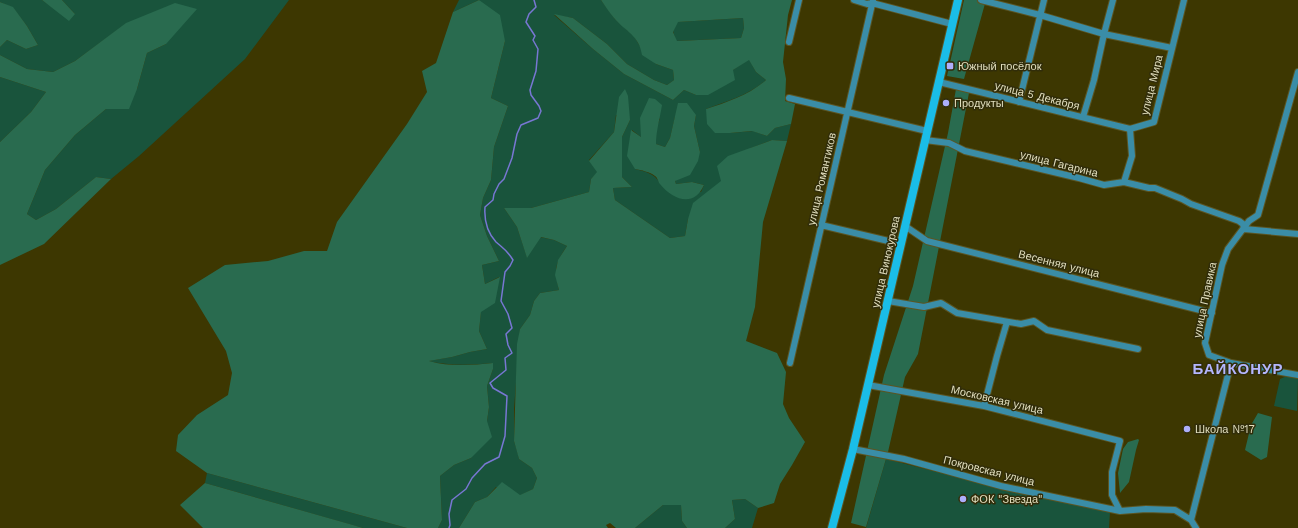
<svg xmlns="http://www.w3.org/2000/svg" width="1298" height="528" font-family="'Work Sans',sans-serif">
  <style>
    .green { fill: #19543c; fill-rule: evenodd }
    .forest { fill: #296b4f; fill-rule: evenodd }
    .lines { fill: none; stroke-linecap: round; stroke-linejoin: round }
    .stream { stroke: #7877d3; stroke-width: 1.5 }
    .street-casing { stroke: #5b5523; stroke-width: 8 }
    .secondary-casing { stroke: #5b5523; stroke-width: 10 }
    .street { stroke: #3a8da7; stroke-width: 6 }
    .secondary { stroke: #1abde8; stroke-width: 8 }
    .poi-dot { fill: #adaffb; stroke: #312d0a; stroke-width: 1.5 }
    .labels { text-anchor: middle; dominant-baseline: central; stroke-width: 3; stroke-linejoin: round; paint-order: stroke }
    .poi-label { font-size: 11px; fill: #e2dfbf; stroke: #312d0a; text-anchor: start }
    .street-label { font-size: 11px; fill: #e2dfbf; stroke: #312d0a }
    .district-label { font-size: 15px; font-weight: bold; letter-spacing: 1px; fill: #b4b6fd; stroke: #312d0a }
  </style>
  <rect width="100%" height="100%" fill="#3d3701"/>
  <path class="green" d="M0,0H42L52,7L75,14L62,0H289L245,59L139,156L111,179L96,177L56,209L36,220L27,214L45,170L75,135L106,109L137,89L147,53L166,44L127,23L75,61L53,72L27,69L0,55V47L7,40L26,49L38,45L27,26L13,8L0,2Z
    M459,0H601L615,19L634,36L641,48L656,64L673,70L674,80L667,85L654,80L627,64L607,44L573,18L554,15L593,49L624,74L673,100L684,90L696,95L749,59L756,72L766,80C749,95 727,101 706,109L730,133L753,131L767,136L775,128L791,124L787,141L772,140L751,148L688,219L685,236L670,238L615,200L613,188L632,187L622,177V137L630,120L616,115L614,132L589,160L598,172L591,179L589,192L531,208H504L517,227L527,257L540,237L554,240L567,246C555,264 554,268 559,290L540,293L534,301L530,315L520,329L514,409V441L518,454L519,459L532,468L537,478L533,489L519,496L496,487L487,497L475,502L459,528H438L442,520L440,476L454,465L471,458L487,421L489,407L487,386L493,369L492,363C470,365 450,366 428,361L452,357L470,352L487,349L479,331L481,311L499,277L485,284L482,265L499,261L487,236L480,215L483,198L491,180L494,147L508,106L491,98L505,41L479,0L453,12ZM696,115L694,126L700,152L675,181L676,184L692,182L704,185L701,192L660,183C654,173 646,172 635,169L632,130L642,138L660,118L656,129V144L665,147L670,138L675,117Z
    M743,18L744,28L741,38L676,41L673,31L677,22Z
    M0,77L46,92L31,112L0,142Z
    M1287,376L1298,379L1297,411L1274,406L1280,379Z
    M886,459L1001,488L1110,512L1109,528H866Z
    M207,473L407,528H363L205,483Z
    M745,499L758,508L752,528H725L735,519L732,500Z
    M663,505H681L682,521L687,528H635Z"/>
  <path class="forest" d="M42,0H62L75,14L69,21Z
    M479,0L500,15L505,41L491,98L508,106L494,147L491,180L483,198L480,215L487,236L499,261L482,265L485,284L500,277L495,303L481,312L479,331L487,349L470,352L452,357L429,361C450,367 472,365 493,363V369L487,386L489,407L487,421L492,437L471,458L454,465L440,476L442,520L438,528H407L207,473L176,451L178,435L197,415L228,395L232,373L226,351L188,288L225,265L268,261L304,251H327L337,222L407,124L427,92L422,71L436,63L453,12Z
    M601,0H792L788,15L783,62L786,79L785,101L795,104L791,124L775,128L767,136L752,131L730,133H715L707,124L706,109C727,102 749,95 766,80L756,72L749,60L733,70L735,80L708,95H696L684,90L673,100L624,74L593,49L554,14L573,18L607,44L627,64L654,80L667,85L674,80L673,70L656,64L642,55C639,35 626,32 614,18C609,12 605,6 601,0ZM743,18L744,28L741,38L677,41L673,32L678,22Z
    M964,0H986L964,79L947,76Z
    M0,2L13,7L27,26L38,45L26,49L7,40L0,47Z
    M175,3L197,9L166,44L147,53L137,89L129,109H106L75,135L45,170L27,214L36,220L56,209L96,177L111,179L44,244L0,265V142L31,112L46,92L0,77V55L27,69L53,72L75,61L126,23Z
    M625,89L628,96L630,120L622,137V177L632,187L613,188L615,200L670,238L685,236L688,219L693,203L721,181L717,166L728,156L772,140L787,141L763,222L755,307L746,341L777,353L786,372L783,404L789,418L805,442L792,465L780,484L774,503L758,508L745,499L732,500L735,519L725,528H687L682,521L681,505H663L635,528H616L610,523L606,525L608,528H459L475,502L487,497L502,482L520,495L533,489L537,478L532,468L519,459L514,441L517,344L520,329L530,315L534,301L540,293L559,290L555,275L558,260L567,246L554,240L541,237L527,258L517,227L504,208H531L589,192L591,179L597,172L589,161L614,132L619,97Z
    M956,89L969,93L918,354L905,377L888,452L866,527L851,523L884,375L913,286L948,133Z
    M649,98L655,99L662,105C660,118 656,131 656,144L665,147L670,138L678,103H687L696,115L694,126L700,152L698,161L690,175L675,181L676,184L692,182L704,185C694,208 673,200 660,184C658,182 658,178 655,176C650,172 641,170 635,169L627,156L631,130L641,137L640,118Z
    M1258,413L1272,417L1267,457L1261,460L1245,450L1251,425Z
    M1138,439L1139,440L1136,450L1129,482L1120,493L1118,473L1123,449L1128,442Z
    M205,483L353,525L363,528H203L180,505Z"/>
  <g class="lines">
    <path class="stream" d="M449,528L450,525L449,514L452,500L466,489L472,478L485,464L499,457L505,436L507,396L493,388L490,383L506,370L505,358L512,353L508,345L506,334L512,328L508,314L501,301L505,272L510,266L513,260C507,250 504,249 496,242C487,232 484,220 485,207L493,200L494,194L499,184L504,179L512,158L517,134L521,125L538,118L541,111L539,106L531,95L530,90L536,71L538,49L533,40L535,36L526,22L529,14L536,7L534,0"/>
    <defs>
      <path id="street" d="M854,0L867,4L872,3L952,24
        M981,0L1040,15L1104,34L1172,48
        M789,42L799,0
        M939,82L1130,129
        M789,98L927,131
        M1019,102L1044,0
        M1083,117L1094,80L1104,34L1113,0
        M925,140L949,143L965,151L1079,178L1104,185L1124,182L1149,188H1155L1182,199L1191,204L1239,221L1243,224L1244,229L1298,234
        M1124,182L1132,156L1130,129L1154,122L1184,0
        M821,225L901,244
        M905,226L927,241L1212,313
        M888,301L924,307L941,303L957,313L1021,324L1034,321L1047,330L1138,349
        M790,363L873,0
        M1231,363L1298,375
        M868,385L984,406L1120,441L1112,472V495L1120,511L1146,509L1175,510L1191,520
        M984,406L997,356L1007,322
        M853,449L904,459L1001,486L1120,511
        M1196,528L1191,520L1231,363L1209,355L1205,343L1222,265L1228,249L1249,221L1258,215L1298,72"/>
      <path id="secondary" d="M832,528L853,449L958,0"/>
    </defs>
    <use href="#street" class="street-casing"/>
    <use href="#secondary" class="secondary-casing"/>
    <use href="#street" class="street"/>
    <use href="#secondary" class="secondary"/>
  </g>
  <g class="poi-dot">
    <rect x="946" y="62" width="8" height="8" rx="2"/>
    <circle cx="946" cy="103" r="4"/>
    <circle cx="1187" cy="429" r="4"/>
    <circle cx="963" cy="499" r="4"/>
  </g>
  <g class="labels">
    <g class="poi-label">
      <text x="958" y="66">Южный посёлок</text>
      <text x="954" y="103">Продукты</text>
      <text x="1195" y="429">Школа №17</text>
      <text x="971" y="499">ФОК "Звезда"</text>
    </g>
    <g class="street-label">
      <text transform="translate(1152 85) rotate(-76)">улица Мира</text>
      <text transform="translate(1037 96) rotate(14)">улица 5 Декабря</text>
      <text transform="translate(1059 164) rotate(14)">улица Гагарина</text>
      <text transform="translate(822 179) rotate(-77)">улица Романтиков</text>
      <text transform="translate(886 262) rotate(-77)">улица Винокурова</text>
      <text transform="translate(1059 264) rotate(14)">Весенняя улица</text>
      <text transform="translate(1205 300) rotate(-78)">улица Правика</text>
      <text transform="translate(997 400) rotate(13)">Московская улица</text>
      <text transform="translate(989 471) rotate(14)">Покровская улица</text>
    </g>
    <g class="district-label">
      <text x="1238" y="369">БАЙКОНУР</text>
    </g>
  </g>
</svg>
